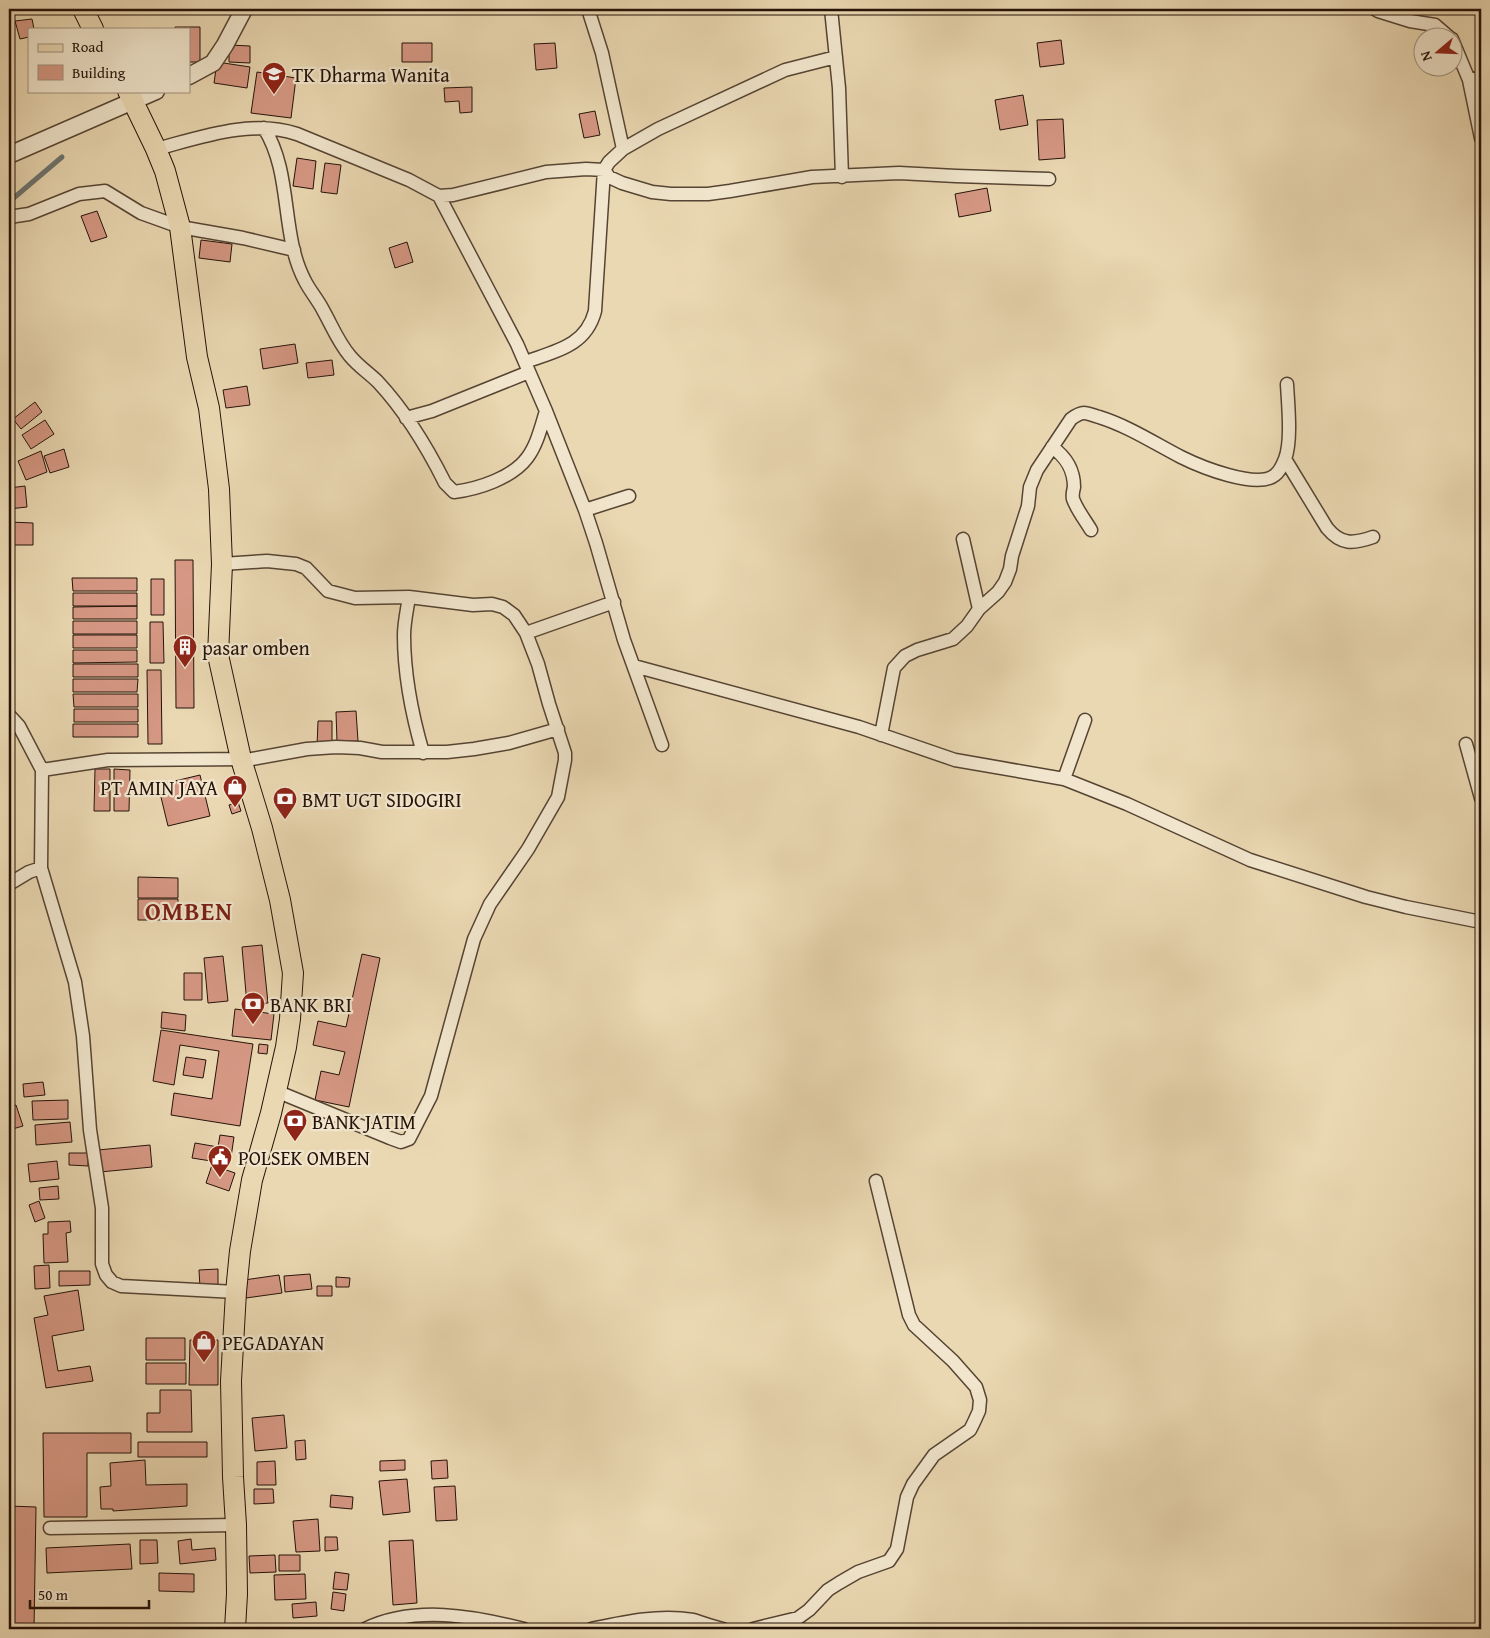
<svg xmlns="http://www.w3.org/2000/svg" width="1490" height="1638" font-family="'Gentium Book Plus',serif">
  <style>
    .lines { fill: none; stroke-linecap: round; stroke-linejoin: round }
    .stream { stroke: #6d7571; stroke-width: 5 }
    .building { fill: #d69884; stroke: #251209 }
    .minor-casing { stroke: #564433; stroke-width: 15 }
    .tertiary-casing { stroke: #564433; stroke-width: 19 }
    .primary-casing { stroke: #251209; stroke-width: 22 }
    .minor { stroke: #f1e6cd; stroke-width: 12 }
    .tertiary { stroke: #f1e6cd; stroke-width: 16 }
    .primary { stroke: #ead8b2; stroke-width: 20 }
    .labels { text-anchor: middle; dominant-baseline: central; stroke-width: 4.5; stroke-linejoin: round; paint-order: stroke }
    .poi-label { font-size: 20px; fill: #251209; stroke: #f1e6cd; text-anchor: start }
    .district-label { font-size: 25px; font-weight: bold; letter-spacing: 1px; fill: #7a1f14; stroke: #f1e6cd }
  </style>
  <rect width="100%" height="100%" fill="#ead8b2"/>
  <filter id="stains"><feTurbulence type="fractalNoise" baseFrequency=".004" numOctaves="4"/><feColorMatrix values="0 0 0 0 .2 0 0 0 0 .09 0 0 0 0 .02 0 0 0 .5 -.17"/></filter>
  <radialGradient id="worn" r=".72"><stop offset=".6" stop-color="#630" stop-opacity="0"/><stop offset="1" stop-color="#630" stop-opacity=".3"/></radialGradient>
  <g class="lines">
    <path class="stream" d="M9,202L62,157"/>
  </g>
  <path class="building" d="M32,19L34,29H29V37L20,39L15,21Z
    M175,27H200V62H189V29H175Z
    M1061,40L1064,64L1040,67L1037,43Z
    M402,43H432V62H402Z
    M555,43L557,68L536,70L534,44Z
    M229,45L250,46V63L229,62Z
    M217,62L250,67L247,88L214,83Z
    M257,72L296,78L291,118L251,113Z
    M472,87V112L460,113L459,101L445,102L444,88Z
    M1023,95L1028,125L1000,130L995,100Z
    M595,111L600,135L584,138L579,114Z
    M1063,119L1065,158L1039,160L1037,120Z
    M297,158L316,161L313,189L293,186Z
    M325,163L341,165L337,194L321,192Z
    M987,188L991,211L959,217L955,194Z
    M97,211L107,237L91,242L81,216Z
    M201,240L232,244L230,262L199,258Z
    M407,242L413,262L395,268L389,248Z
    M295,344L298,363L263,369L260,349Z
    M332,360L334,375L308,378L306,363Z
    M247,386L250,405L226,408L223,390Z
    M35,402L42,412L21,429L13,419Z
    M45,420L54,434L31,449L22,435Z
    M64,449L69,467L50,473L44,456Z
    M41,451L47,472L26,480L18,461Z
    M25,486L27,507L9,509V488Z
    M9,522L33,523V545H9Z
    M175,560H193L194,708H176Z
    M72,578H137V591H73Z
    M151,579H164V615H151Z
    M73,593H137V606H73Z
    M137,606V619H73V607Z
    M73,621H137V634H73Z
    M150,622H163L164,663H150Z
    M73,635H137V648H73Z
    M73,650H137V662L73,663Z
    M73,664H138V677H73Z
    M147,670H161L162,744H148Z
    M73,679H138L137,692H73Z
    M73,694H138V707H74Z
    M74,709H138V722H74Z
    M356,711L358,741L337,742L336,712Z
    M318,721H332V745L317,746Z
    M73,724H138V737H73Z
    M95,769H110V811H94Z
    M114,769L130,770L129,811H114Z
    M200,775L210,816L168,826L158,785Z
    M238,802L241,811L232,814L229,805Z
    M138,877L178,878V898H138Z
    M138,899H178V920H138Z
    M262,945L268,1003L247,1005L242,947Z
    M362,954L380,958L349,1107L315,1100L321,1071L339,1075L345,1052L313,1045L318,1021L346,1027Z
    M223,956L228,1001L208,1003L204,958Z
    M184,973H202V1000H184Z
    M235,1009L274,1014L271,1040L232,1036Z
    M162,1012L186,1015L185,1031L161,1028Z
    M161,1030L253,1044L240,1126L171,1115L174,1093L212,1099L219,1051L180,1045L174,1085L153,1081Z
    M259,1044L268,1045L267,1054L258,1053Z
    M186,1057L206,1060L203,1078L183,1075Z
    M43,1082L45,1095L24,1097L23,1084Z
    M68,1100V1119L33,1120L32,1101Z
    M16,1105L23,1126L9,1130V1107Z
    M70,1122L72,1142L36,1145L35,1125Z
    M220,1135L234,1137L230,1164L192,1158L195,1143L218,1147Z
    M150,1145L152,1167L100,1172L98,1150Z
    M69,1153H88V1166L69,1165Z
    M57,1161L59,1179L30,1182L28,1164Z
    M212,1165L235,1173L229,1191L206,1183Z
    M58,1186L59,1199L40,1200L39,1188Z
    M39,1201L45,1218L35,1222L29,1205Z
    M70,1221L71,1232L66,1233L68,1262L44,1263L43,1234H48V1222Z
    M49,1265L50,1288L35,1289L34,1266Z
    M218,1269V1288H200L199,1270Z
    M59,1271H90V1285L59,1286Z
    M310,1274L312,1289L285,1292L284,1276Z
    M279,1275L282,1293L246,1298L244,1280Z
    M336,1277L350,1278L349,1287H336Z
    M317,1286H332V1296H317Z
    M78,1290L84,1330L52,1336L58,1371L90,1366L93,1381L46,1388L34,1318L48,1315L44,1296Z
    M146,1338H185V1360H146Z
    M190,1340H218V1385H189Z
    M146,1363H186V1384H146Z
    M160,1390H191L192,1432H147V1413H160Z
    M284,1415L287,1448L255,1451L252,1418Z
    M43,1433H131V1453H87V1517H44Z
    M305,1440L306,1459L296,1460L295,1441Z
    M138,1442H207V1457H138Z
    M145,1460L146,1485L187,1484V1506L113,1511V1509H101L100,1487L111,1486L110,1463Z
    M405,1460V1470L380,1471V1461Z
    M447,1460L448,1478L432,1479L431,1461Z
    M275,1461L276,1485H257V1462Z
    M407,1479L410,1512L383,1515L379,1481Z
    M455,1486L457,1520L436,1521L434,1487Z
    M254,1489H273L274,1503L254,1504Z
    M331,1495L353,1497L352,1509L330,1507Z
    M9,1506L36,1507L34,1629H9Z
    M318,1519L320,1551L296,1552L293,1521Z
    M325,1537H337L338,1550L325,1551Z
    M191,1539L192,1550L215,1548L216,1560L180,1564L178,1541Z
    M140,1540H157L158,1563L140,1564Z
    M413,1540L417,1603L393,1605L389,1541Z
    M130,1544L132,1569L47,1573L46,1548Z
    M275,1555L276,1572L250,1573L249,1556Z
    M279,1555H300V1571H279Z
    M335,1572L349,1574L347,1590L333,1589Z
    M159,1573L194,1574V1592L159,1591Z
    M305,1574L306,1599L275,1600L274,1575Z
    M333,1592L346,1594L344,1611L331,1609Z
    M316,1602L317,1616L293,1618L292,1604Z"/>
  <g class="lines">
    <defs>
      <path id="minor" d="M588,9L602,53L623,149
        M831,9L839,88L842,177
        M1375,9L1378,11L1410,21L1435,25L1450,38
        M1452,39L1469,80L1481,138
        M1469,80L1481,78
        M264,128C293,174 280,234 305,281C310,291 318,300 323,310C332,326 338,342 350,356C358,366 369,373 378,382C405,411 427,447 445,483L454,492C478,489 512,478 527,458C537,445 541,427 546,411
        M156,149C202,137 250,119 297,134L409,180L439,196L453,195L546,172L586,169L604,170L609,177L622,183L652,192L671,194H708L730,191L812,177L899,173L956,176L1049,179
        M439,196L517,344L546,411L585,510L596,543L624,640L662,745
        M9,217L29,214L79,194L105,191L141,213L180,227L243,238L294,250
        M525,362C556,351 586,346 595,311L604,170L609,162L623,149L658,129L785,70L836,57
        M406,418L432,411L529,372
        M1052,447C1066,457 1074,469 1074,487C1073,492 1072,494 1073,499C1077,510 1085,520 1091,530
        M1285,459L1327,528C1341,545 1353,544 1373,537
        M585,510L629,496
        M963,539L979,609
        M222,564L267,561L296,564L306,568L328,591L355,598L409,597L473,605L492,604L503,607L514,615L526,633L538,664L549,704L565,753V760L558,797L528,849L490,904L474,939L431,1096L409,1139L401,1142L390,1138L276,1091
        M409,597C407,610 404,623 404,635C404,675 412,715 423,753
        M526,633L614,602
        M634,666L859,727L955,760L1064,779L1127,804L1250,860L1366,897L1406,907L1481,922
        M9,715L19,726L42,770
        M881,735L894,668L905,656L917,650L953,639L967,626L979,609L998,592L1005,582L1010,569L1012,556L1028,506L1030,487L1037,470L1071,419C1075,416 1079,413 1084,413C1089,413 1094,416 1099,417C1128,426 1154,443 1181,457C1199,466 1257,490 1275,475C1279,472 1283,464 1285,459C1292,441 1288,404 1287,384
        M1466,744L1481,798
        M1064,779L1085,720
        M9,884L29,872L41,868
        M236,1292L121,1286L112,1282L106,1275L102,1264V1208L90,1130L83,1036L75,982L41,868L42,770L108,760L252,759L307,749L336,747L360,748L382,752H447L474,749L509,743L558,729
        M50,1528L236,1525
        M365,1629C415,1605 473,1616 524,1629
        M591,1629C624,1622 659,1614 693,1620C703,1623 713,1627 723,1629
        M753,1629L798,1618L809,1610L828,1590L839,1583L858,1572L889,1561L897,1549L907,1497L913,1484L934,1455L970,1430L974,1422L979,1411L980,1400L976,1387L953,1361L914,1325L909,1315L876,1181"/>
      <path id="tertiary" d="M189,76L213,63L225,45L244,9
        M9,155L156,91"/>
      <path id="primary" d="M83,9L93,29
        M128,91L156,149L165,171L180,227L197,357L209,408L219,489L222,564L218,655L241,759L262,828L280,900L293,973L290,1019L286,1047L271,1113L252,1180L240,1251L236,1292L231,1381L233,1477L236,1525L237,1594L235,1629"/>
    </defs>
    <use href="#minor" class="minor-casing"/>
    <use href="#tertiary" class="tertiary-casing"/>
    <use href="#primary" class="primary-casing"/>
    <use href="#minor" class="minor"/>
    <use href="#tertiary" class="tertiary"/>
    <use href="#primary" class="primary"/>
  </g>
  <defs>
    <symbol id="school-pin" viewBox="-11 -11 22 30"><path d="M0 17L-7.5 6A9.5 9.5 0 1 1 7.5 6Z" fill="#8f2418" stroke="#f1e6cd"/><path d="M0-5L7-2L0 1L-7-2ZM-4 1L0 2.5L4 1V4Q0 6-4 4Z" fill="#fff"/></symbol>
    <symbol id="building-pin" viewBox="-11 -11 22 30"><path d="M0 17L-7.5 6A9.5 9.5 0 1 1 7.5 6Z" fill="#8f2418" stroke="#f1e6cd"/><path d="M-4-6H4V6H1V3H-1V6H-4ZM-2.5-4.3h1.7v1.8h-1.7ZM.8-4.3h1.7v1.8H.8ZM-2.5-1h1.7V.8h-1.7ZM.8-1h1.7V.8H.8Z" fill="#fff"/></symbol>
    <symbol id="shop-pin" viewBox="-11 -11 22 30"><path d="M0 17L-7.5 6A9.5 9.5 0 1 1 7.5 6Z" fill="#8f2418" stroke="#f1e6cd"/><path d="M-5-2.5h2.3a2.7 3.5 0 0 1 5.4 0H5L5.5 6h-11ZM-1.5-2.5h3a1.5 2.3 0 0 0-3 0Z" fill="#fff"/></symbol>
    <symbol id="bank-pin" viewBox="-11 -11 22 30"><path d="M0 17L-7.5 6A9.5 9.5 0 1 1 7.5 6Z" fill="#8f2418" stroke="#f1e6cd"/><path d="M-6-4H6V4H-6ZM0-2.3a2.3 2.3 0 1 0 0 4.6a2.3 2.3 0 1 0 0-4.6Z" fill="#fff"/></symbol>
    <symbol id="civic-pin" viewBox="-11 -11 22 30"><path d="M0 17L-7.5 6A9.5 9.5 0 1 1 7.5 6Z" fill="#8f2418" stroke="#f1e6cd"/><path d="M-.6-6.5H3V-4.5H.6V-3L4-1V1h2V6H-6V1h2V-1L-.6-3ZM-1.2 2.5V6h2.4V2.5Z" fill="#fff"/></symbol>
  </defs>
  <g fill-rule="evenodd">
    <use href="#school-pin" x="260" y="60" width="28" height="38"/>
    <use href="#building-pin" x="171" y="633" width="28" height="38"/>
    <use href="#shop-pin" x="221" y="773" width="28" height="38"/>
    <use href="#bank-pin" x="271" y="785" width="28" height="38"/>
    <use href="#bank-pin" x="239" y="990" width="28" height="38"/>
    <use href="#bank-pin" x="281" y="1107" width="28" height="38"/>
    <use href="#civic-pin" x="206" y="1143" width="28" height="38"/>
    <use href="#shop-pin" x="190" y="1328" width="28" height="38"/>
  </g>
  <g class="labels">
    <g class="poi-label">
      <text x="292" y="74">TK Dharma Wanita</text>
      <text x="202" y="647">pasar omben</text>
      <text x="218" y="787" text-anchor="end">PT AMIN JAYA</text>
      <text x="302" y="799">BMT UGT SIDOGIRI</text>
      <text x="270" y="1004">BANK BRI</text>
      <text x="312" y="1121">BANK JATIM</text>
      <text x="238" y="1157">POLSEK OMBEN</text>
      <text x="222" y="1342">PEGADAYAN</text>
    </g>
    <g class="district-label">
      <text x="189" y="911">OMBEN</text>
    </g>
  </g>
  <rect width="1490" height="1638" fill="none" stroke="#ead8b2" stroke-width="30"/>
  <rect x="10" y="10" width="1470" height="1618" fill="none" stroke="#251209" stroke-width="2.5"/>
  <rect x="15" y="15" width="1460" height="1608" fill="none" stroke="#251209"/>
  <rect x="28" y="28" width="162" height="65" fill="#f1e6cd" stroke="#9f917f"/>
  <rect x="38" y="44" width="25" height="8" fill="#ead8b2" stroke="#9f917f"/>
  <text x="72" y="52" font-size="15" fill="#251209">Road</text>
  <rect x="38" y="65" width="25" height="15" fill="#d69884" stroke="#9f917f"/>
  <text x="72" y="78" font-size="15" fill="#251209">Building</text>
  <g transform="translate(1438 52) rotate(251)"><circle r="24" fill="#f1e6cd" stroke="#9f917f"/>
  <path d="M0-4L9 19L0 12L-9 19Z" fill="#8f2418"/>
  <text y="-8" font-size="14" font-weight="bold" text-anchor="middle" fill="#251209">N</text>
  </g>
  <path d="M30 1600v8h119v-8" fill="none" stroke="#251209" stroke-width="2.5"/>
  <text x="38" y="1600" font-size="15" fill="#251209" stroke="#f1e6cd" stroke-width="4" paint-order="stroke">50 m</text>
  <rect width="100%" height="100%" filter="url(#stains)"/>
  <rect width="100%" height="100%" fill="url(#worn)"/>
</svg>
